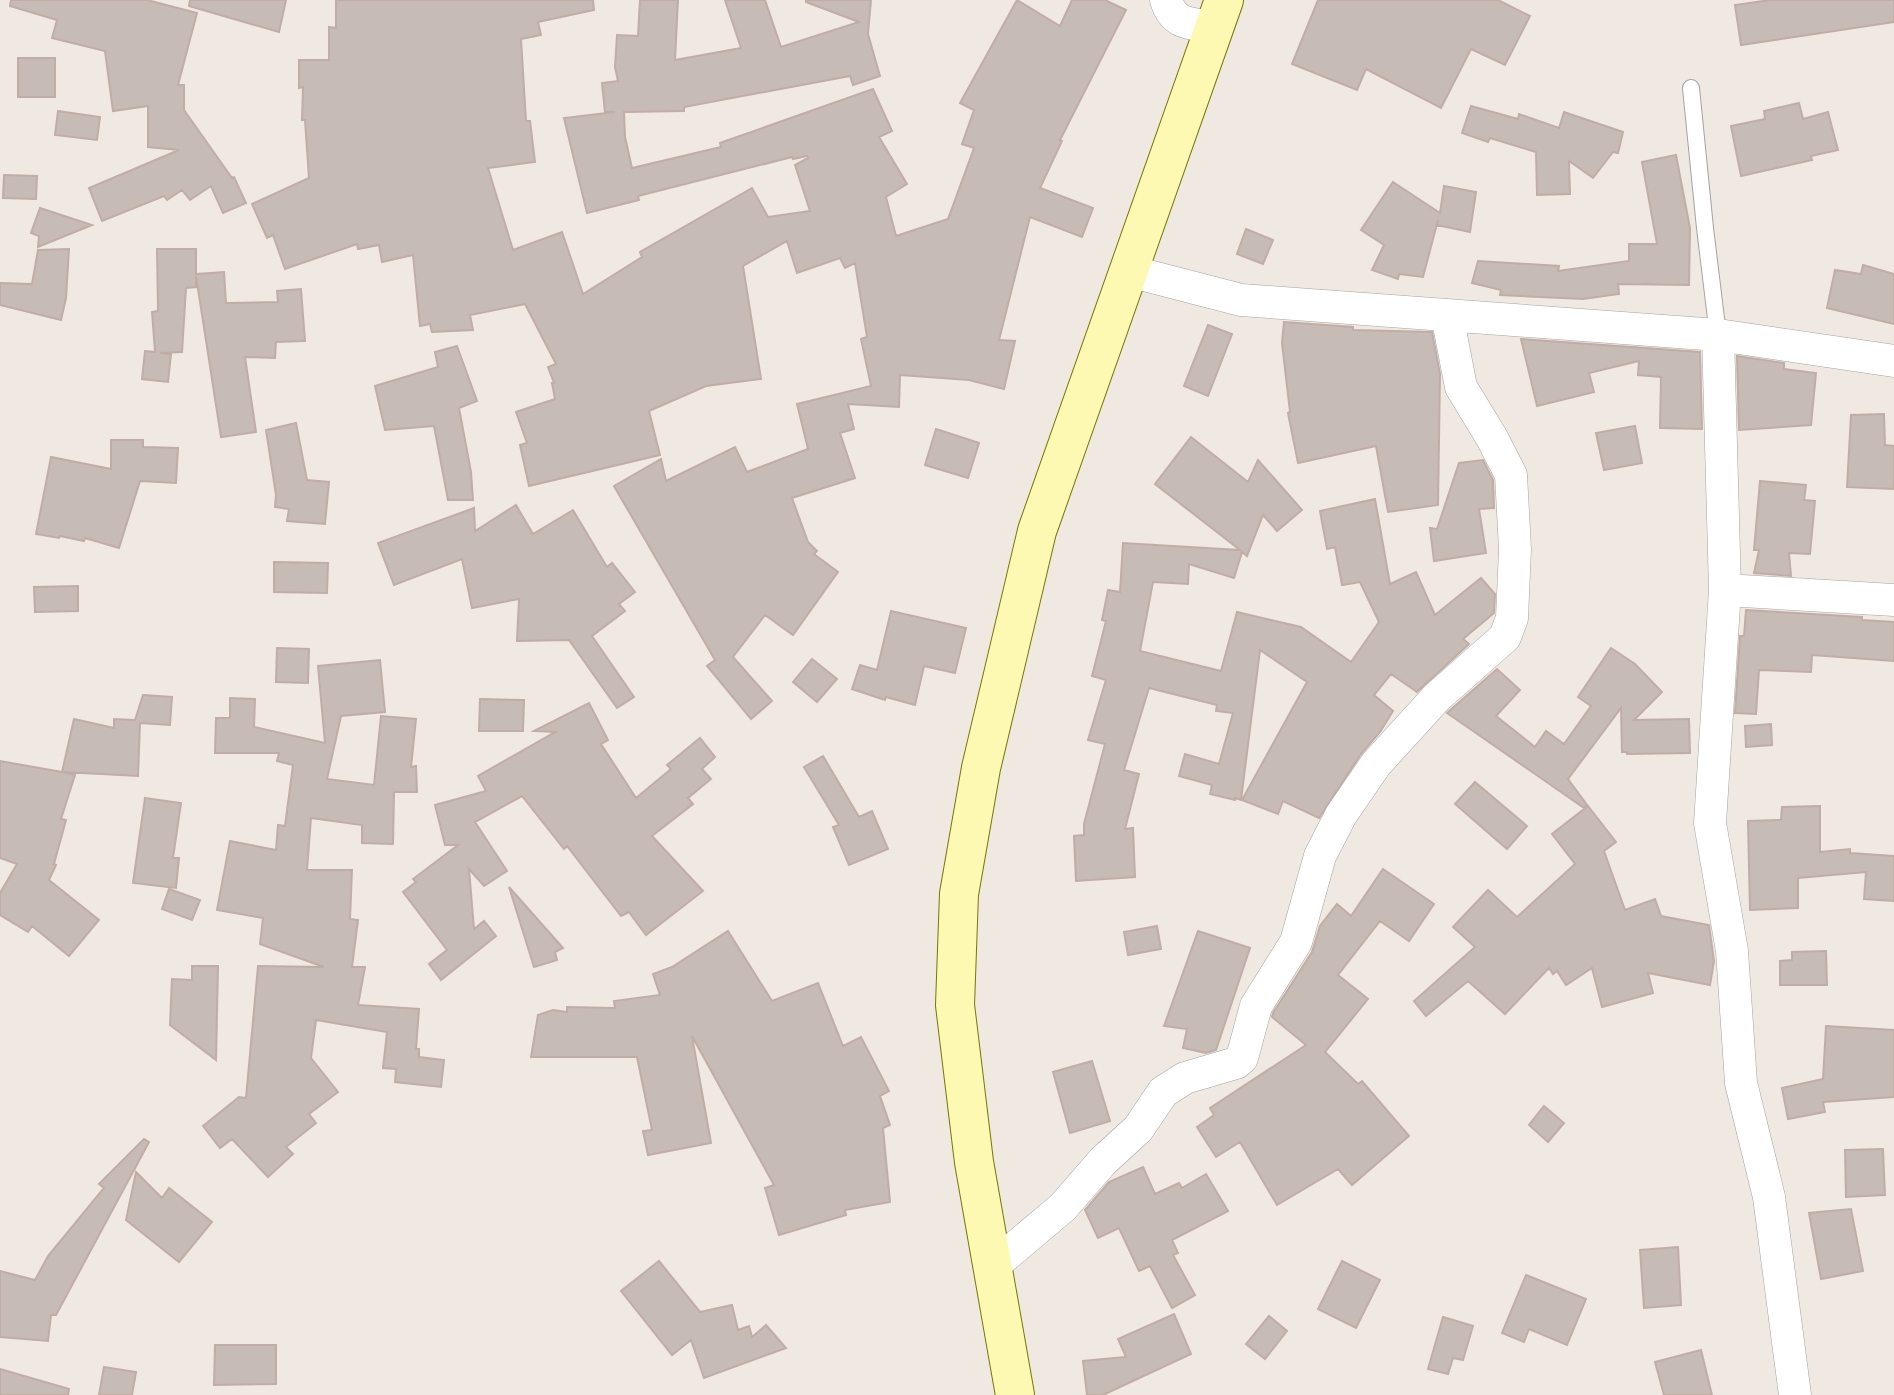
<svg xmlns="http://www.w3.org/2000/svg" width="1894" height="1395" font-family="'PT Sans',sans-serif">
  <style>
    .building { fill: #c7bbb5; stroke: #c1ada4; stroke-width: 2 }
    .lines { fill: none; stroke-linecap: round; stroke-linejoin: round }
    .lane-casing { stroke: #a4a4a4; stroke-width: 18 }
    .street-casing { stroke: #a4a4a4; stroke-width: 33 }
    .secondary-casing { stroke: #787700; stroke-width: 40 }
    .lane { stroke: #fff; stroke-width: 16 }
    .street { stroke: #fff; stroke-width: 32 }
    .secondary { stroke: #fdf8b2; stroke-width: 38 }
  </style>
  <rect width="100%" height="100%" fill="#efe9e2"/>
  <path class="building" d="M11,0H147L197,13L178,85H184V110L232,178L234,177L246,203L223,213L211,186L190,200L182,190L167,200L164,196L102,221L89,188L179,150L148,147V106L113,111L105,51L52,38L57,20L10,6Z
    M190,0H286L279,32L189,6Z
    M336,0H593L594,10L538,22L541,35L521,39L526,121H530L535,162L488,168L513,250L562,232L583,294L642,257L640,252L752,188L768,217L810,211L795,165L808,158L807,156L793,159L792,157L638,196L639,200L587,213L564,118L615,112H605L602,83L618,81L615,67L617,35L638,36L640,0H678L675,60L741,48L725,0H765L781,47L859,22L806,2V0H871L868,34L880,76L853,85L850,76L684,107V111L624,112L625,137L632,168L721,147L720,143L873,89L892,131L879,137L907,184L886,197L896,236L948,219L974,148L962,144L974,110L960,103L1017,0L1060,26L1072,0H1105L1126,10L1060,140L1062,141L1040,188L1093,208L1082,237L1030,217L999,340L1015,341L1004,389L969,380L900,375L899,407L848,404L854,429L840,433L855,478L792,498L808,542L817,551L814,554L838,572L793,635L765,615L733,657L772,701L751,719L707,666L715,660L614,486L661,459L666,481L735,447L747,472L808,449L797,404L871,386L861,339L867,337L855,263L845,268L840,258L797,273L787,241L743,266L761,379L706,386L649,411L660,455L529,486L520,445L527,443L516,412L555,399L552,383H554L548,367L556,364L525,304L470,315L473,330L432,332L430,324L420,326L413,255L382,262L379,245L358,249L357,244L285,269L273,235L267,238L252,204L309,178L305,120H302L303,87L299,88V60H329V27L336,28Z
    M1318,0H1498L1530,16L1505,65L1471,49L1441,108L1366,69L1357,90L1292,64Z
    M1770,0H1894V22L1741,45L1735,5Z
    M18,58H55V97H18Z
    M1799,103L1803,119L1828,112L1838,150L1811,156L1812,160L1741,176L1731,126L1765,119L1764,111Z
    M1471,106L1518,119L1519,114L1559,128L1564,112L1623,132L1618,153L1613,152L1593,178L1569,161L1570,194L1537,195L1536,152L1490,138L1488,142L1462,133Z
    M58,111L100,117L97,140L55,135Z
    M1676,155L1690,228L1689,285L1618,284L1619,294L1583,299L1500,295L1501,290L1472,283L1478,261L1559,266L1558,271L1629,261V244H1657L1642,162Z
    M4,175L37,176L36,199L3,198Z
    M1393,182L1440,213L1444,186L1476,192L1470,232L1437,225L1438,220L1423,277L1399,274L1398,279L1372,270L1384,245L1361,230Z
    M40,208L92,225L38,247L39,236L31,233Z
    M1246,229L1273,240L1263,264L1237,254Z
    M69,249L66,298L61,320L0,305V283L32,284L38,250Z
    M157,249H196V274L224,272L226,303L278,302L277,291L301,289L305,341L276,342L275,358L245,357L256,432L221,437L196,276V287L186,288L182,352L160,353L171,354L168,382L142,379L145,351L155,352L152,312L158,311Z
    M1863,265L1894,274V324L1827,308L1835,270L1861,274Z
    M1284,322L1353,327V330L1432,332L1440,374L1438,505L1388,512L1376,446L1298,463L1288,413L1290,412L1282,343Z
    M1208,325L1232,334L1208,396L1184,386Z
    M1521,339L1700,352L1702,429L1660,428L1661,377L1638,375L1639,361L1589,373L1594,392L1537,406Z
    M457,346L477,401L459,408L471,472L473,500H448L434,426L385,430L375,386L438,367L435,352Z
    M1737,356L1784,363V369L1816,373L1811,425L1739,430Z
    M1884,414L1885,445L1894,446V489L1847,487L1851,415Z
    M296,423L307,480L329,482L325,524L287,521L289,509L275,507L276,495L266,430Z
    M1635,426L1642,463L1604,470L1596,433Z
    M936,429L979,443L968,478L925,465Z
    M1191,437L1248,482L1258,460L1302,510L1277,531L1263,515L1247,556L1242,552L1234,578L1189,564L1188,584L1153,582L1140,651L1221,671L1237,612L1301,627L1351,662L1379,622L1360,582L1342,585L1335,547L1327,549L1320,511L1375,499L1390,584L1416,572L1435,615L1481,578L1495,594L1494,613L1463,639L1469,644L1417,692L1391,674L1374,695L1393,711L1380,732L1361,754L1319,818L1283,801L1278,814L1242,800L1307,682L1260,650L1241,800L1235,798V800L1210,794L1212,785L1179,776L1185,754L1219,764L1233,713L1216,711L1217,705L1149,688L1124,770L1139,774L1125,829L1133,828L1135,877L1076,881L1074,836L1084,835V824L1105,744L1088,740L1106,680L1092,676L1106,621L1102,620L1108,590L1120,592L1123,543L1240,550L1155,484Z
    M111,440H143V447L178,448L176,483L140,481L119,548L85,538L84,541L60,536L59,538L36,534L51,457L111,469Z
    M1483,460L1493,480L1494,508L1479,509L1486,553L1434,561L1430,528L1437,529L1459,463Z
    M1760,481L1806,485L1804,500L1815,501L1810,554L1789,553L1791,576L1754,573L1759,550H1754Z
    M516,505L533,534L573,510L607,567L612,563L635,592L619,604L625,611L592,636L634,697L617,708L569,640L517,641L519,599L472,608L462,559L394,585L378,543L474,508L475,531Z
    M274,562L328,563L327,593L274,592Z
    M78,586V611L35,612L34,587Z
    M1746,610L1862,617V620L1894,622V661L1812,655L1811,672L1759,670L1756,714L1735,713L1740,636H1744Z
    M891,611L966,628L955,673L924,666L915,705L886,697L885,700L852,689L860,665L877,670Z
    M277,648L309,649L308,683L276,682Z
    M1611,648L1635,664L1662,692L1634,720L1689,719L1690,753L1627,754V752H1622L1621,708L1568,779L1587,805L1584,808L1447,713L1497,669L1520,690L1496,716L1535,747L1546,731L1564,744L1591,706L1578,697Z
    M812,659L837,679L817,702L793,682Z
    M380,660L385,712L341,716L327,779L374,785L381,716L416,719L411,767L416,766L417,792H394L393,844L362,843V825L311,818L307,870H352L350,919L358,920L352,967H365L358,1005L419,1009L416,1049H419V1057L444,1060L441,1087L395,1082L396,1069L383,1068L387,1032L316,1020L311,1058L338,1092L309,1114L316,1123L286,1147L293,1154L268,1177L232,1139L220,1148L203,1126L239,1097L246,1098L258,966L324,967L260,944L263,918L217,910L230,841L276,850L278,825L285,826L293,765L277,761L279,753H215L216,718H230V698L255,699L254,727L325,743L318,666Z
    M143,695L172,697L170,725L140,723L138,776L63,772L75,775L61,819L66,820L54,864L56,865L49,880L99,920L69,956L32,926L28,932L0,915V893L17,864L0,858V761L62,772L74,719L114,728V719L135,720Z
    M480,699L524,700L523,731H479Z
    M589,703L608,740L601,744L636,798L671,769L667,765L700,738L715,757L702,769L711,779L688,798L693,804L652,836L703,891L646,935L629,912L621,916L567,846L564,849L522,796L475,822L507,871L484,886L469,869L474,929L484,921L496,936L441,980L429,964L447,950L403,892L416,882L413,879L458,845H445L435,805L486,791L478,776L555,732L534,731Z
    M1771,724L1772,745L1746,747L1745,726Z
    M823,756L859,817L872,811L888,849L849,865L833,827L839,825L804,767Z
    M1475,782L1527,826L1507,849L1455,804Z
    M145,798L181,803L173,858H179L176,888L133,883Z
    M1588,806L1616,842L1604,851L1625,910L1655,899L1661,916L1709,925L1714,961L1710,985L1648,973L1653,993L1602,1007L1592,968L1566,985L1557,971L1553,974L1549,968L1505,1014L1468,981L1426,1016L1414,1001L1475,947L1453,927L1488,890L1517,917L1575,864L1552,834Z
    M1820,806V852L1850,849V853L1894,856V901L1864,899L1866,872L1798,878V908L1750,910L1748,821L1781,820L1782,807Z
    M1383,869L1434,904L1409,941L1380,921L1338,975L1368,999L1325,1052L1358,1084L1362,1081L1409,1136L1352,1185L1338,1169L1277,1205L1240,1142L1216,1157L1197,1127L1214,1115L1210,1108L1306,1045L1272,1017L1273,1013L1312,952L1320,926L1337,904L1351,916Z
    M509,887L563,948L555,952L557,960L534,967Z
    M169,889L200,900L192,920L162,909Z
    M1157,926L1161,949L1128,955L1124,932Z
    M728,931L772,1001L818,983L843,1046L861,1037L889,1091L880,1096L890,1125L883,1128L890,1202L845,1210L846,1215L779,1235L765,1188L774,1185L692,1036L711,1143L648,1155L643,1131L652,1130L637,1057H531L538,1015L553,1010L567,1012V1007L615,1008L614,1001L660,995L653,974L672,967Z
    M1198,931L1250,948L1216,1050L1206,1053L1183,1048L1187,1029L1164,1026Z
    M1826,951L1827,985H1780V961L1792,960V952Z
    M192,966H218L216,1060L170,1025L172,979L192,980Z
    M1826,1026L1894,1030V1097L1823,1102L1825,1112L1788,1119L1782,1088L1823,1079Z
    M1092,1061L1110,1121L1070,1133L1053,1072Z
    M1544,1106L1564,1123L1548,1142L1529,1125Z
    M144,1139L149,1142L56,1315H51L48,1341L0,1337V1271L35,1280L48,1256L104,1188L99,1184Z
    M1883,1149L1885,1195L1846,1197L1845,1150Z
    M1143,1167L1155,1194L1179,1183L1182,1188L1206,1174L1228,1211L1172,1240L1178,1253L1173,1255L1195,1295L1172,1308L1150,1266L1139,1271L1119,1228L1098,1238L1085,1210L1109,1182Z
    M136,1172L162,1198L169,1188L212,1222L179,1262L126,1220Z
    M1851,1209L1863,1271L1821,1279L1809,1213Z
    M1678,1247L1681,1305L1644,1308L1640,1250Z
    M659,1261L700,1312L732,1305L738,1330L749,1326L752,1337L766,1325L786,1348L704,1378L691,1340L672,1355L621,1291Z
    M1342,1261L1380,1280L1356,1328L1318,1309Z
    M1526,1275L1586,1299L1567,1345L1529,1329L1524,1342L1502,1333Z
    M1174,1314L1191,1354L1103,1395H1087L1083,1361L1126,1357L1118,1339Z
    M1269,1316L1287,1331L1265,1359L1246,1344Z
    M1443,1317L1473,1326L1463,1360L1453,1358L1448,1374L1428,1369Z
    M215,1345H276V1384L214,1385Z
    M1701,1350L1712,1395H1664L1655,1362Z
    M104,1367L136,1372L132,1395H99Z
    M0,1369L69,1389L68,1395H0Z"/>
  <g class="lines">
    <defs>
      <path id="lane" d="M1691,88L1705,228L1718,335"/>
      <path id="street" d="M1166,0C1174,26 1191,23 1214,27
        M1129,271L1241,300L1718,335L1894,361
        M1718,335L1725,590L1710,823L1732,951L1741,1083L1769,1197L1795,1395
        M1725,590L1894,600
        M992,1267L1063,1207L1103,1161L1138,1129L1163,1092L1185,1078L1236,1063L1242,1058L1256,1006L1296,942L1320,856L1341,815L1376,764L1437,697L1505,637L1512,618L1515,549L1511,475L1492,438L1461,387L1447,315"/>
      <path id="secondary" d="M1015,1395L974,1162L955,1005L959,894L981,768L1037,531L1224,0"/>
    </defs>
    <use href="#lane" class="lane-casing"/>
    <use href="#street" class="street-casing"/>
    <use href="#secondary" class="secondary-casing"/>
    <use href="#lane" class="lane"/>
    <use href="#street" class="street"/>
    <use href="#secondary" class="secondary"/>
  </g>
</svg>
